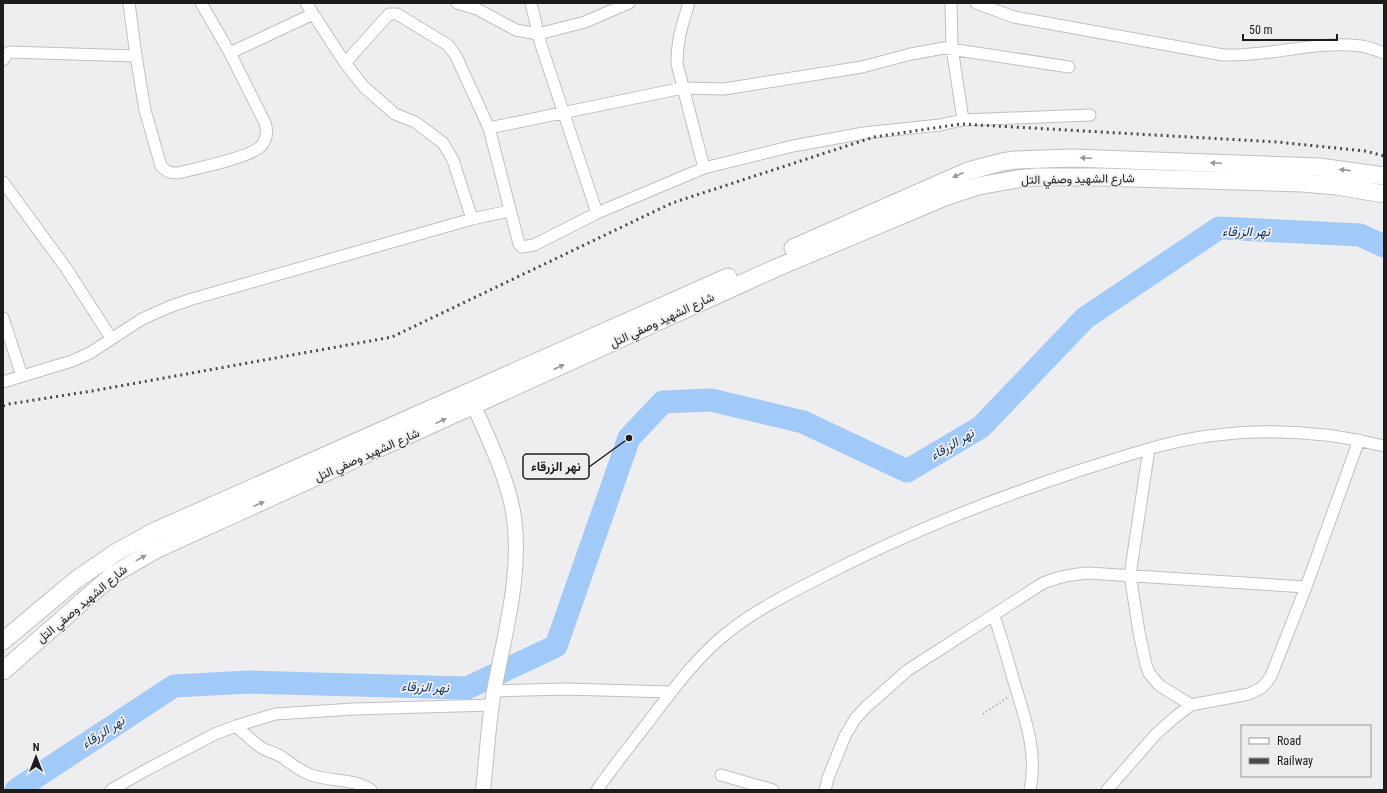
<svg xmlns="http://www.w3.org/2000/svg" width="1387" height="793" font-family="'Roboto Condensed',Vazirmatn,sans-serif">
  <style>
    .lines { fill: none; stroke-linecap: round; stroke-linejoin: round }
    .river { stroke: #a1caf9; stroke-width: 23 }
    .minor-casing { stroke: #c0c0c3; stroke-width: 13 }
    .tertiary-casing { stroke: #c0c0c3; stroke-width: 16 }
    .primary-casing { stroke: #c0c0c3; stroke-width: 19 }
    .path { stroke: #a7a7a9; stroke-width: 2.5; stroke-dasharray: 1 3; stroke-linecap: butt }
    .minor { stroke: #fff; stroke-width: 11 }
    .tertiary { stroke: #fff; stroke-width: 14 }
    .primary { stroke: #fff; stroke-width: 17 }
    .rail { stroke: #4a4a4b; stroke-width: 3; stroke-dasharray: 2 4; stroke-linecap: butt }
    .oneway { fill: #999 }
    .labels { text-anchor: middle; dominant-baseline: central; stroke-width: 3.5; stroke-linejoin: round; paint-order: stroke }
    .street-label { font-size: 12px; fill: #1c1c1c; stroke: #eeeef1 }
    .water-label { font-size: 13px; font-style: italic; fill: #0c3156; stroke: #eeeef1 }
    .leader { fill: none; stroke: #1c1c1c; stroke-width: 1.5 }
    .callout-dot { fill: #1c1c1c; stroke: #eeeef1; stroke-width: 1.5 }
    .callout { fill: #eeeef1; stroke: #1c1c1c; stroke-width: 1.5 }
    .callout-label { font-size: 13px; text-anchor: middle; font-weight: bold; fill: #1c1c1c }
  </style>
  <rect width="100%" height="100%" fill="#eeeef1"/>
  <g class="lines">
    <path class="river" d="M16,790L174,686L249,682L467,688L556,646L629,438L663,402L711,400L803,422L907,471L981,427L1085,318L1219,228L1360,235L1384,246"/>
    <defs>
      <path id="minor" d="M129,3L136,56L145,110L161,166C167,172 170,173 178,173C194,169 252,157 261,146C267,139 268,132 265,123L230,53L201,3
        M306,3L345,63L364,87L395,114L415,122L443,143L453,160L472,219
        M457,3L477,9L516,30L538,34L585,22L629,3
        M531,3L541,45L597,213
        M689,3C682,26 677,39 677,64L704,168
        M976,3L1014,17L1223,55C1269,57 1315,40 1361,46C1368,47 1376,50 1384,53
        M230,53L313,14
        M3,60L9,52L136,56
        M345,63L389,14H397L448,45L456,56L489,128L519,244L522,247L534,245L597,213L704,168L793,146L864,133L940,125L963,120L952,48L951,3
        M963,120L1090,115
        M489,128L683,88L724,89L862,67L911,54L944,48L1069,67
        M3,182L66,268L111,338
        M3,318L22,376
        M3,382L72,361L90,353L142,319L169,307L192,299L472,219L509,211
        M1149,449L1130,575L1139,632L1146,665L1149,673L1159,685L1191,705
        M994,615C1001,637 1008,660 1014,682C1025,718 1038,753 1030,790
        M494,691L565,689L671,692
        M236,726C244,733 253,742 262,748C269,752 276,753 282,757C292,764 300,771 311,775C330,782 354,778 371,790
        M721,775L773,790
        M111,790L146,770L215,734L236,726L275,714L354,709L492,705
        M597,790C612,768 630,746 646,725C669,695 697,656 727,633C758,608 794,591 829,573C911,531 993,499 1081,470C1123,457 1164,442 1208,436C1267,428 1326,431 1384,446
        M825,790L828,778L845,736L855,719L866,707L908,670L1043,583C1058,577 1072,574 1088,573L1306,587
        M1107,790L1155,735L1174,718L1191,705L1249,694L1261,688L1266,683L1271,676L1306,587L1359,440"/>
      <path id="tertiary" d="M474,406C489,440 506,475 513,511C523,572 505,631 494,691C488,723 487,757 483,790"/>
      <path id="primary" d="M793,248L968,171L1002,162L1015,160L1072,158L1319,167L1384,176
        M3,641L77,579L115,553L153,532L728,277
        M3,671L114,574L157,549L776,268L945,197L978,186L1017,179L1037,177H1100L1302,183L1337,186L1384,194"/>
    </defs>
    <use href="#minor" class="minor-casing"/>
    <use href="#tertiary" class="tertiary-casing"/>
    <use href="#primary" class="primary-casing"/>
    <path class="path" d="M983,714L1008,697"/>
    <use href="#minor" class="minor"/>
    <use href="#tertiary" class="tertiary"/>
    <use href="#primary" class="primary"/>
    <path class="rail" d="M3,406L9,404L92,391L392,337L672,203L874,137L961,124L1277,142L1365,151L1384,156"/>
  </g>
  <defs><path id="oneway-solid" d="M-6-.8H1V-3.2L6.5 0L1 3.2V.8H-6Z"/></defs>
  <g class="oneway">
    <use href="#oneway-solid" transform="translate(1086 158) rotate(-178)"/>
    <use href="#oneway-solid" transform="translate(1216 163) rotate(-178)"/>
    <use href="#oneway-solid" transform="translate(1345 170) rotate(-173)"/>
    <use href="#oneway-solid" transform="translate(958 175) rotate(156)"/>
    <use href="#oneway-solid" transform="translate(559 367) rotate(-25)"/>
    <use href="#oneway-solid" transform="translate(441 421) rotate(-24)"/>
    <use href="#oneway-solid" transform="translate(259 504) rotate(-24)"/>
    <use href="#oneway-solid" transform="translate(141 558) rotate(-29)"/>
  </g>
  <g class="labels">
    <g class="street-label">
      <text transform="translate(1078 179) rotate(-1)">شارع الشهيد وصفي التل</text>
      <text transform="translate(662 320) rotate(-25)">شارع الشهيد وصفي التل</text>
      <text transform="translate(367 455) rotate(-24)">شارع الشهيد وصفي التل</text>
      <text transform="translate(82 604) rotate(-40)">شارع الشهيد وصفي التل</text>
    </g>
    <g class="water-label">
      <text x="1246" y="231">نهر الزرقاء</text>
      <text transform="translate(952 444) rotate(-31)">نهر الزرقاء</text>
      <text transform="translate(425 687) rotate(2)">نهر الزرقاء</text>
      <text transform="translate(103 732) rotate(-33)">نهر الزرقاء</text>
    </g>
  </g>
  <path class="leader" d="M629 438L589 467"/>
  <circle class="callout-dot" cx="629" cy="438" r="4"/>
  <rect class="callout" x="523" y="454" width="66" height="25" rx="4"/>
  <g class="callout-label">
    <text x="556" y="471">نهر الزرقاء</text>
  </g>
  <rect width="1387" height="793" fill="none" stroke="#1c1c1c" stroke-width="8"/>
  <rect x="1241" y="725" width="130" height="52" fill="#eeeef1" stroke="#9a9a9c"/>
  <rect x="1249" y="738" width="20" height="6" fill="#ffffff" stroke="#9a9a9c"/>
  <text x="1277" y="745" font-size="12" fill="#1c1c1c">Road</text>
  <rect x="1249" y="758" width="20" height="6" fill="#4a4a4b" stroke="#9a9a9c"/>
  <text x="1277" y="765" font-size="12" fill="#1c1c1c">Railway</text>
  <g transform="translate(36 757)" stroke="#eeeef1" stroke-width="3" paint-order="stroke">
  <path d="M0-3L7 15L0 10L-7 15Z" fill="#1c1c1c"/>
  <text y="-6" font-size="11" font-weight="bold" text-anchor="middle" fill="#1c1c1c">N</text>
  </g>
  <path d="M1243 34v6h94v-6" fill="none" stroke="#1c1c1c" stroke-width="2"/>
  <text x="1249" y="34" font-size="12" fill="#1c1c1c" stroke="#eeeef1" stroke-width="3" paint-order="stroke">50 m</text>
</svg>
